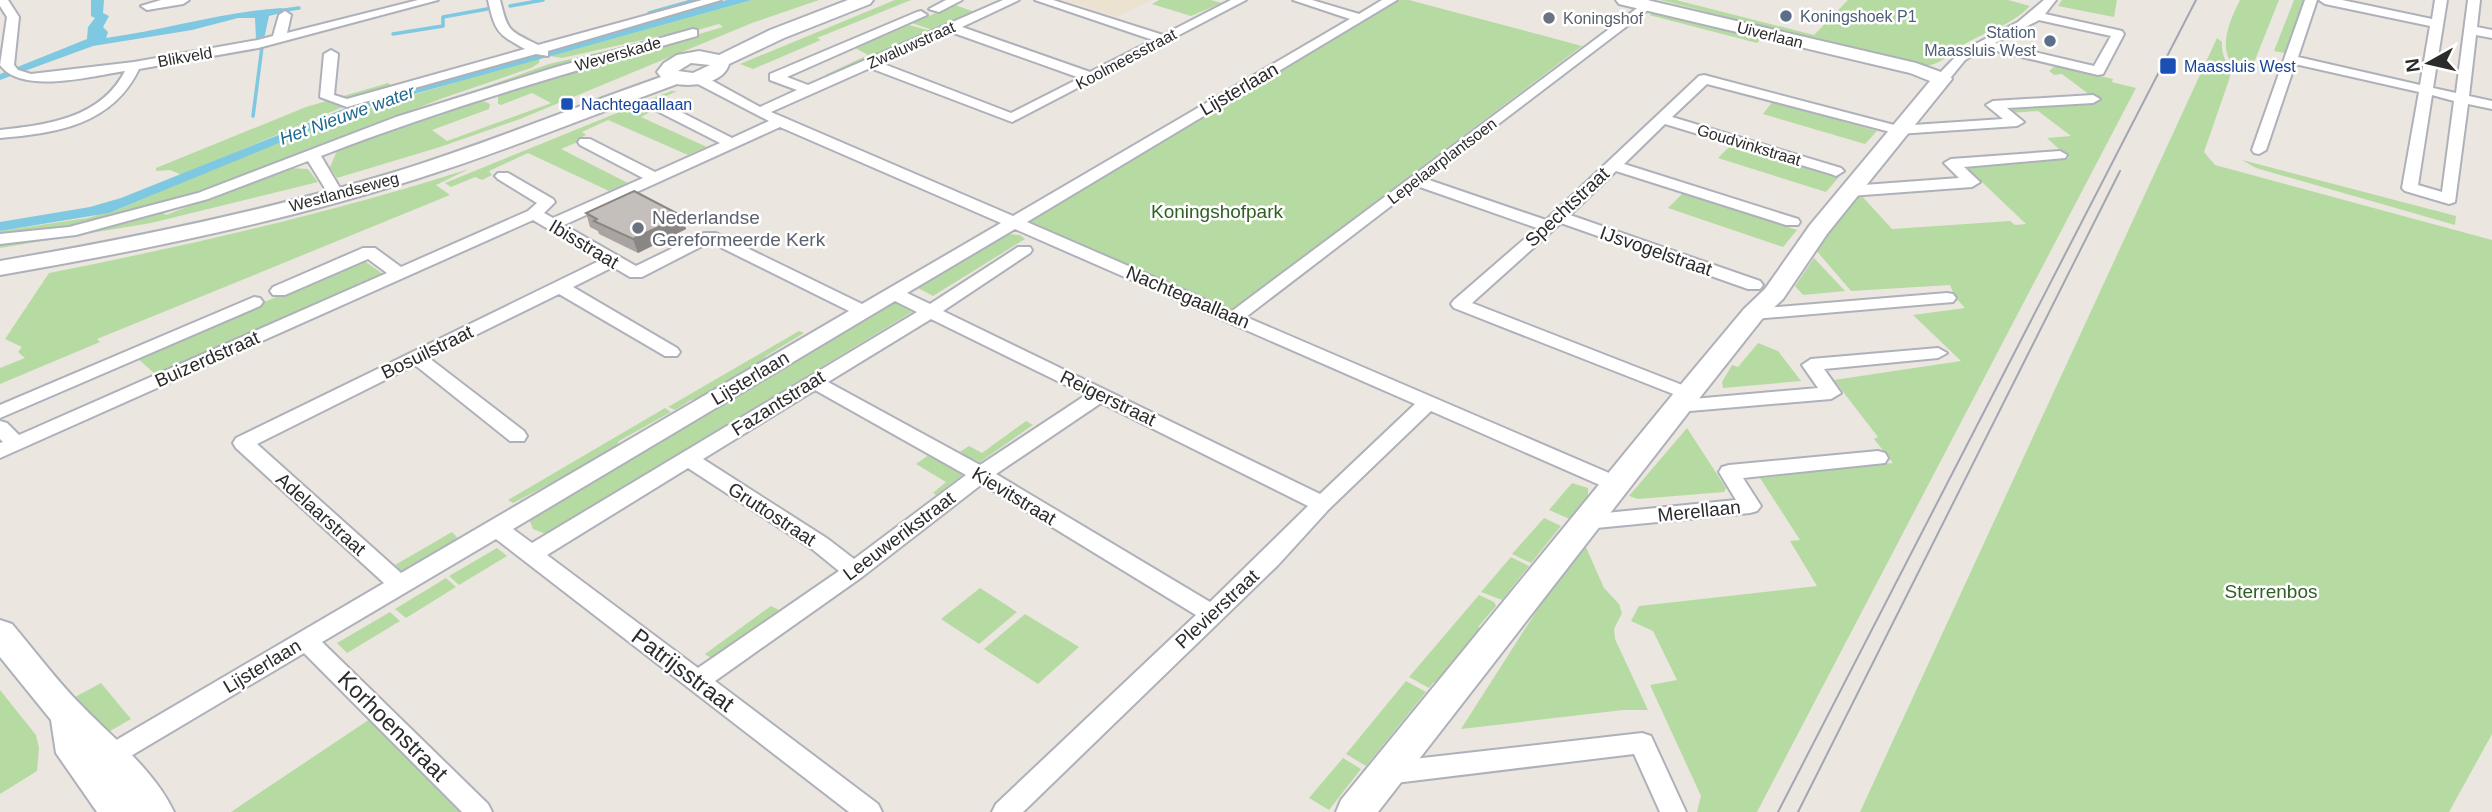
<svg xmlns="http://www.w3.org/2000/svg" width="2492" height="812" font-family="Arial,sans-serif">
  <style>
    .education { fill: #ebe2d0 }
    .green { fill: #b6dba2 }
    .water { fill: #7ec8e1 }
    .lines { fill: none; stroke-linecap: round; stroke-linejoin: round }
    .stream { stroke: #7ec8e1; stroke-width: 3.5 }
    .street-casing { stroke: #afb1ba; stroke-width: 4 }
    .secondary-casing { stroke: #afb1ba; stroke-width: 4 }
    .street { fill: #fff; fill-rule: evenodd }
    .secondary { fill: #fff; fill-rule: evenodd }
    .tram { stroke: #a2a5b3; stroke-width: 2 }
    .wall { fill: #a9a4a1 }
    .shaded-wall { fill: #898683 }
    .building { fill: #c4bfbb; stroke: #898683; stroke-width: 2 }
    .service-dot { fill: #5c6f8a; stroke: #fff; stroke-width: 2.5 }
    .worship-dot { fill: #6b7280; stroke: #fff; stroke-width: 2.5 }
    .transit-dot { fill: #1a4fb4; stroke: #fff; stroke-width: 2.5 }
    .labels { text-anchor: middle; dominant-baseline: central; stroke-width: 5; stroke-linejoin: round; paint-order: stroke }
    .far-service-label { font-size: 16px; fill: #4e5e75; stroke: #fff; text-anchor: start }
    .far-worship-label { font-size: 16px; fill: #5b616d; stroke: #fff; text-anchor: start }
    .far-street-label { font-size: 16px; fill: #2b2b2b; stroke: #fff }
    .far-transit-label { font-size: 16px; fill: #164399; stroke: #fff; text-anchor: start }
    .far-water-label { font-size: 18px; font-style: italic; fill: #1d688d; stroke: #fff }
    .street-label { font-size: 19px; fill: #2b2b2b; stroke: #fff }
    .park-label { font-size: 19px; fill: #306023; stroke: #fff }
    .worship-label { font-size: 19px; fill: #5b616d; stroke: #fff; text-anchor: start }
    .near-street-label { font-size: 23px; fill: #2b2b2b; stroke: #fff }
  </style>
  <rect width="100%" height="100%" fill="#ebe6df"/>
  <path class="education" d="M1064,0H1152L1117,17Z"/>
  <path class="green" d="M752,0H819L752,23L520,119L440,147L337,178L330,167L336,153L344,148L476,98L490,104L489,109L432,130L447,141L551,103L532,93L501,105L498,104V93L723,27L719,24L694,31L691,29L562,58L550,56Z
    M895,0H911L817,38L821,40L753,69L740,64Z
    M1159,0H1211L1222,3L1191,16L1152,4Z
    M1400,0H1409L1582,46L1230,311L1028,222Z
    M1660,0H1676L1814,35L1848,0H2008L2030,6C2011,26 1986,31 1963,45C1949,54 1941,65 1924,66Z
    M2062,0H2117L2114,17L2058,6Z
    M2240,0H2279L2251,70L2232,64C2218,45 2231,18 2240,0Z
    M2294,0H2304L2285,53L2274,51Z
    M955,5L975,12L932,30L912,23Z
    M1655,11L1761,39L1757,43L1649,15Z
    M909,25L931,31L830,76L825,75L868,55L855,48Z
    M686,32L416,112L549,64Z
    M2217,38L2222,42C2221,61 2231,63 2230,77L2204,152L2215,165L2492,240V734L2449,812H1860Z
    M540,57L539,63L531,68L443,98L196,195L104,222L0,237V231L87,218L119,209L336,118Z
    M2055,66L2113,79L2112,82L2136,88L1757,812H1697L1701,796L1650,685L1677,680L1653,631L1631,621L1639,606L1817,586L1790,541L1800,540L1760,478L1893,463L1874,439L1878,437L1834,380L1961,361L1913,315L1965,308L1955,297L1950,285L1851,291L1815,249L1860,194L1892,229L2010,221L2015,225L2026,224L1964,165L2069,158L2047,138L2071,136L2038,111L2010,113L2003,107L2098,101L2062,74L2054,75L2049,71Z
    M388,83L392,86L182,175L170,170L156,171V168L306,107Z
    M671,91H677L658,100L662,103L658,105L660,107L641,117L707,147L688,155L608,120L582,132L586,135L582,137L585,139L561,149L628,183L609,191L528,153L489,171L492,175L482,180L475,177L451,187L445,183Z
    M1773,101L1776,103L1877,131L1865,144L1763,114Z
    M1731,145L1839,177L1826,192L1718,158Z
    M2242,160L2456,216L2455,225L2256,168Z
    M289,168L308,169L318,182L151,223L0,248V242L159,210L166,215Z
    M469,169L436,185L450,195L97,339L100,342L0,384V368L25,358L18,352L22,347L5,339L49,273C191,245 331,213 469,169Z
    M1683,193L1797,230L1783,247L1668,208Z
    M1007,234L1020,235L1025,239L933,296L916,287Z
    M1814,258L1845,291L1803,295L1795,286Z
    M363,260L383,274L159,372L154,373L136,357Z
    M893,300L912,312L546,534L533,529L529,519Z
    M799,331L804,333L766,356L759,365L700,399L691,400L675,410L668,407Z
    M1758,343L1778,351L1801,381L1723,388L1722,382L1732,365L1738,367Z
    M665,408L671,412L619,441L613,451L513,503L508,500Z
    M1026,421L1033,425L980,462L958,453L969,446L982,453Z
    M1687,428L1726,488L1724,492L1638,499L1629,496Z
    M930,454L963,475L936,495L933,493L946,482L916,464Z
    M1572,483L1588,488V501L1574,521L1549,510Z
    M1544,518L1561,526L1531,563L1512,554Z
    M452,532L457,537C447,551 417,570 400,570L395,565Z
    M1585,545L1604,588L1619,604L1622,613L1614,629L1615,639L1648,710H1623L1461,729L1546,596Z
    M497,548L507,556L459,585L449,576Z
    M1511,557L1529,566L1502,600L1481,592Z
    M446,578L456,587L406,618L395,609Z
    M980,588L1017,612L979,644L941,619Z
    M1479,595L1494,602L1496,606L1478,627L1485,630L1441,685L1434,682L1429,688L1409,677Z
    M771,606L779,610L712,659L705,654Z
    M390,612L400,621L347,653L337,643Z
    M1025,614L1079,647L1038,684L984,649Z
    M1406,681L1426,692L1366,766L1346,754Z
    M101,683L131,719L105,734L75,697Z
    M0,690L36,735L39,748L37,771L0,794Z
    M370,719L460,812H231Z
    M1343,758L1361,769L1329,810L1309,798Z"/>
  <path class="water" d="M91,0H104L103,13L109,16L103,27L108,32L106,38C165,30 223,12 282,8L281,13L269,16L264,39H256L255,18H238L192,30L93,46L0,80V74L87,39L88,27L95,18L91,16Z
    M727,0H752L364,108L109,213L0,231V222L90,207L121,198L356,104Z"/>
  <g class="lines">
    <path class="stream" d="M510,6L543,0
      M277,11L299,8
      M649,13L695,0
      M393,34L443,26V17L487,9
      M253,116L262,47"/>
    <defs>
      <path id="street" d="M0,0H8L19,17L14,65L18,70L31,74L134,62L258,40L273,36L279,15L285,11L291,15L287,33L418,0H438L258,48L139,69C112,125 57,133 0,138V130C48,125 101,118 125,71C92,76 22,95 0,65L7,17L0,6Z
        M161,0H189L183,4L147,10L141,6Z
        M488,0H500C508,33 509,30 538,45L702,0H721L548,51V56L536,54L347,107L320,97L324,54L331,50L338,54L334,95L347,99L525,49C497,34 495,31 488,0Z
        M946,0H962L939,12L929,9Z
        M1003,0H1019L962,27L1090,72L1153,40L1035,0H1053L1163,35L1231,0H1246L1012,122L870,68L771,112L1013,216L1350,19L1293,0H1312L1359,14L1382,0H1397L1027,222L1232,311L1648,0L1654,4L1652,7L1426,179L1546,220L1699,76L1704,75L1898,126L2003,119L1986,105L1993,101L2093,95L2100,99L2093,103L2007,108L2024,122L2017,126L1898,134L1707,84L1672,117L1841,168L1844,171L1836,176L1831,174L1665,124L1624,164L1798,219L1800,222L1798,225H1786L1616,171L1570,215L1760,281L1763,285L1760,289H1748L1561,223L1472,303L1695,390L1698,394L1693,399L1818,388L1802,365L1811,359L1938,348L1947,353L1938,358L1824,369L1841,393L1831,399L1678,412L1671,410L1668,406L1671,402L1686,399L1454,308L1451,304L1454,300L1537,228L1417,186L1246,317L1623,479L1626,484L1623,489H1609L1431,411L1329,509L1278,565L1023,812H992L996,804L1196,615L982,484L862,577L715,681L878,804L882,812H849L496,539L322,642L488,804L492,812H462L304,653L119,763L110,767L101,763L97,756L101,749L384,583L236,448L233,443L236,438L601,260L533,220L0,458V443L3,442L0,439V421L7,423L19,435L387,273L368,259L285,295H273L270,291L273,287L363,248H375L401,267L528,211L537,203L498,179L495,176L498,173H508L553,199L555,202L544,213L553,218L643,178L580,145L578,142L580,139H590L655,172L720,143L657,111V105H667L732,138L769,121L692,81V75H702L760,107L797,90L770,80V74L917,12L921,11L927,15L787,77L808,85ZM951,32L1080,78L1011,113L881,63ZM780,127L1001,223L862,304L716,233H704L636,266L564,225ZM1015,229L1415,404L1320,494L943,311L1030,253L1032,250L1030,247H1018L930,304L907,293ZM710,242L849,311L401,573L257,444L415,365L510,441H524L527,436L524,431L429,358L559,294L665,356H677L680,352L677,348L573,287L613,267L630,277H642ZM895,301L917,312L532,543L513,529ZM931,319L1086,395L980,465L828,382ZM815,390L966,475L854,559L828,539L703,459ZM1101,403L1308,506L1210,602L996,474ZM688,468L812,549L839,571L698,668L547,555Z
        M2044,0H2056L2045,14L2122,31L2124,34L2103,74L2098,75L1984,48L1965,60L1947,82H1937V76L1960,52L2018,22ZM2039,20L2111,36L2094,66L1995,43Z
        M2305,0H2317L2298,57L2420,85L2430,26L2325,4L2319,0H2342L2432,19L2435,0H2447L2433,88L2456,93L2468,0H2480L2477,27L2492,30V38L2476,35L2469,96L2492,101V109L2468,104L2455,202L2449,204L2405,191L2402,188L2419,92L2295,64L2266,150L2259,154L2254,153L2252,150ZM2432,95L2454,101L2442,192L2418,185Z
        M693,29L697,30V36C570,72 444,108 321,156L344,195L341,198H331L308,161L208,199L76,235L0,244V234L69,227L198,193L396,117L553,68Z
        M2060,151L2067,155L2065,158L1964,167L1980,182L1972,187L1850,196L1842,191L1850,186L1959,178L1944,163L1951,159Z
        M1947,293L1953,294L1956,298L1953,302L1753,319L1744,314L1753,309Z
        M254,297L260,298L263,302L260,306L0,418V405Z
        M1878,451L1885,453L1888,458L1885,463L1743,478L1761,506L1757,511L1750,513L1586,529L1578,527L1575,522L1578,517L1586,515L1736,500L1719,472L1722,467L1729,465Z
        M1642,733L1651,736L1686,812H1660L1634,754L1387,784L1378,781L1374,773L1378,765L1387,762Z"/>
      <path id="secondary" d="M848,0H873L870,4L784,38L729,64C724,83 694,87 677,84C589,116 503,152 413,180C278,223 139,251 0,275V261C133,238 266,211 395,172C485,144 572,108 661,77L657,72L664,63L677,55L699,51L719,55L770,30ZM691,63L710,65L693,73L678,71Z
        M1616,0H1647L1916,63L1949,75L1952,79L1827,234L1783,299L1762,319L1698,400L1378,812H1336L1341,800L1678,388L1744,309L1765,289L1810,225L1930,81L1910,73L1619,4Z
        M0,620L12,624C35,651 57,681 82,706C114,739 154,770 174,812H97L56,753L51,720L0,657Z"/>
    </defs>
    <use href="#street" class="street-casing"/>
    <use href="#secondary" class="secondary-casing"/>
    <use href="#street" class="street"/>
    <use href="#secondary" class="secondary"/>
    <path class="tram" d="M1778,812L2196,0
      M1798,812L2120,171"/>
  </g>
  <path class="wall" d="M586,213L682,216L686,229L638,253L599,234L598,231L590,227Z"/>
  <path class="shaded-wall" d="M682,216L686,229L638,253L633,239Z"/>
  <path class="building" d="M634,191L682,216L633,239L594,221L597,219L586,213Z"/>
  <g class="service-dot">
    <circle cx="1786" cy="16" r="7"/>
    <circle cx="2050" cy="41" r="7"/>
  </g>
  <g class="worship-dot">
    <circle cx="1549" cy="18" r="7"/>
    <circle cx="638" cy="228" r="7"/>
  </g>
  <g class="transit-dot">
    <rect x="2159" y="57" width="18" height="18" rx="3.5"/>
    <rect x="560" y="97" width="14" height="14" rx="3.5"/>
  </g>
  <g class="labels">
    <g class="far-service-label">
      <text x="1800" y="16">Koningshoek P1</text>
      <text x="2036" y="32" text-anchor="end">Station<tspan x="2036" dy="18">Maassluis West</tspan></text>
    </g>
    <g class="far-worship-label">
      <text x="1563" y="18">Koningshof</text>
    </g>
    <g class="far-street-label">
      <text transform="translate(1770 35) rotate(14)">Uiverlaan</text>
      <text transform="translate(911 45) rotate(-24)">Zwaluwstraat</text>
      <text transform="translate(618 54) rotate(-16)">Weverskade</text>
      <text transform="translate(185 57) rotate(-10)">Blikveld</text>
      <text transform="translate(1126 59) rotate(-28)">Koolmeesstraat</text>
      <text transform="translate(1749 145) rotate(17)">Goudvinkstraat</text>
      <text transform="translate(1442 161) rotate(-37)">Lepelaarplantsoen</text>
      <text transform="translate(344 192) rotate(-15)">Westlandseweg</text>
    </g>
    <g class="far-transit-label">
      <text x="2184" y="66">Maassluis West</text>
      <text x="581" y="104">Nachtegaallaan</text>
    </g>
    <g class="far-water-label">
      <text transform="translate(347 115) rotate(-20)">Het Nieuwe water</text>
    </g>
    <g class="street-label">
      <text transform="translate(1239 89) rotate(-30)">Lijsterlaan</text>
      <text transform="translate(1567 207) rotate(-43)">Spechtstraat</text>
      <text transform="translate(584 244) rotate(31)">Ibisstraat</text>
      <text transform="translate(1656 251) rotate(19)">IJsvogelstraat</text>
      <text transform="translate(1188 297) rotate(23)">Nachtegaallaan</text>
      <text transform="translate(427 352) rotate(-26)">Bosuilstraat</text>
      <text transform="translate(207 359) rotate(-24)">Buizerdstraat</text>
      <text transform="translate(750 378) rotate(-31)">Lijsterlaan</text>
      <text transform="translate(1108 398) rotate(26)">Reigerstraat</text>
      <text transform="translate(778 403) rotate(-32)">Fazantstraat</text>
      <text transform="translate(1014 496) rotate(31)">Kievitstraat</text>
      <text transform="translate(1699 511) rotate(-6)">Merellaan</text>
      <text transform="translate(321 514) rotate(42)">Adelaarstraat</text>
      <text transform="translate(772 514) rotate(33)">Gruttostraat</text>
      <text transform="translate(899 536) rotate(-37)">Leeuwerikstraat</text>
      <text transform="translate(1217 609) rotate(-43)">Plevierstraat</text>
      <text transform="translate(262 666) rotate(-31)">Lijsterlaan</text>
    </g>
    <g class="park-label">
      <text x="1217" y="211">Koningshofpark</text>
      <text x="2271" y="591">Sterrenbos</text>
    </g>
    <g class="worship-label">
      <text x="652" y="217">Nederlandse<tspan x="652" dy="22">Gereformeerde Kerk</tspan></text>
    </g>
    <g class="near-street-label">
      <text transform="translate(683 670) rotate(37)">Patrijsstraat</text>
      <text transform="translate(393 726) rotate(45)">Korhoenstraat</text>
    </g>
  </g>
  <g transform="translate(2429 63) rotate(262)" stroke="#ffffff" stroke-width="5" paint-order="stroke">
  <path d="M0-5L12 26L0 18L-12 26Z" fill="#2b2b2b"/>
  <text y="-10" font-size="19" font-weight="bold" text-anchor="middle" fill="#2b2b2b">N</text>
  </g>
</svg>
